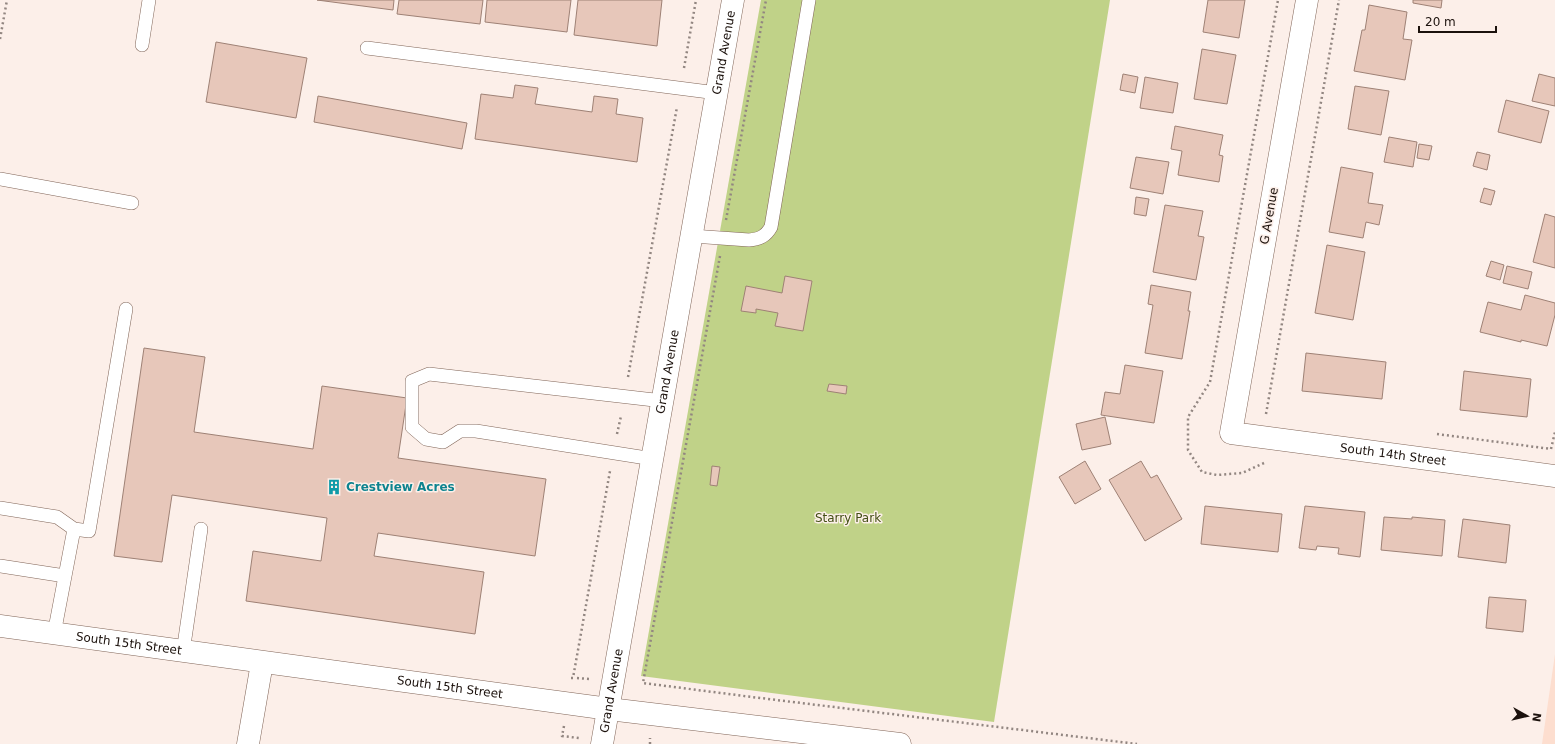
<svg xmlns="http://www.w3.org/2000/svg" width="1555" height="744" font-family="'DejaVu Sans',sans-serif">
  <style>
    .built { fill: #fddecf }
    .green { fill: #c0d288 }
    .building { fill: #e7c7ba; stroke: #9e8175 }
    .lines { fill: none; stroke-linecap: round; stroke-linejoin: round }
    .lane-casing { stroke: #806558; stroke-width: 14 }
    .street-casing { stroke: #806558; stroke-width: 23 }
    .path { stroke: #928681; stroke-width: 2.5; stroke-dasharray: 2 3; stroke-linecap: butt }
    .lane { stroke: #fff; stroke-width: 13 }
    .street { stroke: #fff; stroke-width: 22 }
    .labels { text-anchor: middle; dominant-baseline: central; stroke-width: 3; stroke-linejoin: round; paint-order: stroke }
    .street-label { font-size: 12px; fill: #1b110c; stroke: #fcefe9 }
    .culture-label { font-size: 12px; font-weight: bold; fill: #0d838f; stroke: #fcefe9; text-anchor: start }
    .park-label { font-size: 12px; fill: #434e15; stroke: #fcefe9 }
  </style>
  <rect width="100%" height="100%" fill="#fcefe9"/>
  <path class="built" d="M1555,654V744H1542Z"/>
  <path class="green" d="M761,0H1110L994,722L641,676Z"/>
  <path class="building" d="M317,0H394L393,10Z
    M399,0H483L480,24L397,14Z
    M487,0H571L567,32L485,22Z
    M578,0H662L657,46L574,35Z
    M1208,0H1245L1239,38L1203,32Z
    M1413,0H1442L1441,8L1413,3Z
    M1369,5L1407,12L1403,39L1412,40L1405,80L1354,71L1362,30H1365Z
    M216,42L307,58L296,118L206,102Z
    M1202,49L1236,55L1227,104L1194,99Z
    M1123,74L1138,77L1135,93L1120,90Z
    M1539,74L1555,78V106L1532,101Z
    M1145,77L1178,83L1173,113L1140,108Z
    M515,85L538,88L535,104L592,112L594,96L618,99L616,114L643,118L637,162L475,139L481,94L513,98Z
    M1355,86L1389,91L1381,135L1348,129Z
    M318,96L467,123L462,149L314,122Z
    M1506,100L1549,111L1541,143L1498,132Z
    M1175,126L1223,135L1219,155L1223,156L1219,182L1178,175L1182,151L1171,149Z
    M1389,137L1417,142L1413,167L1384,162Z
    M1419,144L1432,146L1429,160L1417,158Z
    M1477,152L1490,155L1487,170L1473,166Z
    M1136,157L1169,162L1163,194L1130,188Z
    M1341,167L1373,173L1368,203L1383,205L1379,225L1366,222L1363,238L1329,232Z
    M1484,188L1495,191L1491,205L1480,202Z
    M1136,197L1149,199L1146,216L1134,214Z
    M1165,205L1203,211L1198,236L1204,237L1196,280L1153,272Z
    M1545,214L1555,217V268L1533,262Z
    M1327,245L1365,252L1353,320L1315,313Z
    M1491,261L1504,265L1500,280L1486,276Z
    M1507,266L1532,272L1528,289L1503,283Z
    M785,276L812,281L803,331L775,326L778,313L756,309V313L741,311L746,286L782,293Z
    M1151,285L1191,292L1188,311H1190L1182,359L1145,353L1153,305L1148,304Z
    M1525,295L1555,303V315L1547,346L1521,340V342L1480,332L1488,302L1521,310Z
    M144,348L205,357L194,432L313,449L322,386L407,398L398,458L546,479L535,556L378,533L374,556L484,572L475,634L246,601L253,551L321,561L327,518L172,495L162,562L114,556Z
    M1306,353L1386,362L1382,399L1302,391Z
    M1125,365L1163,371L1154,423L1101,415L1105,392L1120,394Z
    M1464,371L1531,379L1527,417L1460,410Z
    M829,384L847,386L846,394L827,391Z
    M1105,417L1111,444L1082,450L1076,424Z
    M1085,461L1101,489L1075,504L1059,477Z
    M1141,461L1151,478L1157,475L1182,519L1145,541L1109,480Z
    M712,466L720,467L717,486L710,485Z
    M1205,506L1282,514L1278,552L1201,544Z
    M1305,506L1365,512L1360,557L1338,554L1339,548L1317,546L1316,550L1299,548Z
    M1384,517L1412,519V517L1445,520L1442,556L1381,550Z
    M1463,519L1510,525L1506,563L1458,557Z
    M1489,597L1526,600L1523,632L1486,628Z"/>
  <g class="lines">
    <defs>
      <path id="lane" d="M142,45L149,0
        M367,48L717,93
        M0,179L132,203
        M692,236L749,240C760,239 766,236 771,227L809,0
        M653,459L476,431H460L443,442L426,439L412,427V381L429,374L663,401
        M0,508L57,517L74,529
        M0,566L65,576
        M54,634L74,529L89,531L126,309
        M183,652L201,529"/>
      <g id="street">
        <path id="s1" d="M1307,0L1231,433L1555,476"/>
        <path id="s2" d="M0,626L609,709L900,744"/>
        <path d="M248,744L262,663"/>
        <path id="s3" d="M602,744L733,0"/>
      </g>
    </defs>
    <use href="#lane" class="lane-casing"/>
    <use href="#street" class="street-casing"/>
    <path class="path" d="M0,39L7,0
      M684,68L696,0
      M726,220L766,0
      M720,256L643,683L752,697L1137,744
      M628,377L677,107
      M1266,414L1339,0
      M617,434L621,416
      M1437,434L1551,449L1555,432
      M1264,463L1242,473L1217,475L1202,472L1188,450V417L1210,382L1278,0
      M571,678H573L610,471
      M577,678L590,679
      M564,726L562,736L579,738
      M650,744V738"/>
    <use href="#lane" class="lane"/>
    <use href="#street" class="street"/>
  </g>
  <defs>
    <symbol id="building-bare" viewBox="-9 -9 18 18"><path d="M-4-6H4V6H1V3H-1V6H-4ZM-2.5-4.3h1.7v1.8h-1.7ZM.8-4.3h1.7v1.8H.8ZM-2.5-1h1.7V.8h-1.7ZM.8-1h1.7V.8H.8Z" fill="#0f9aa8" stroke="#fcefe9" stroke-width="2.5" paint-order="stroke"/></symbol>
  </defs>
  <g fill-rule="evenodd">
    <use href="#building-bare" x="323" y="476" width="22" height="22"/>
  </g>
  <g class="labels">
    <g class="street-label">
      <text stroke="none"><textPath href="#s3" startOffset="702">Grand Avenue</textPath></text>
      <text transform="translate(1269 216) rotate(-80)">G Avenue</text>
      <text stroke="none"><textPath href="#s3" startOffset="378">Grand Avenue</textPath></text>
      <text stroke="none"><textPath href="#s1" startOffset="603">South 14th Street</textPath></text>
      <text stroke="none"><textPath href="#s2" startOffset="130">South 15th Street</textPath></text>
      <text stroke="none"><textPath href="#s2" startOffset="454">South 15th Street</textPath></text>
      <text stroke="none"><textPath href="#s3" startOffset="54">Grand Avenue</textPath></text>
    </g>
    <g class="culture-label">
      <text x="346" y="487">Crestview Acres</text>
    </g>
    <g class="park-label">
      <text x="848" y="518">Starry Park</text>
    </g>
  </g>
  <g transform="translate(1527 716) rotate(98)" stroke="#fcefe9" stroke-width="3" paint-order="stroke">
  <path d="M0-3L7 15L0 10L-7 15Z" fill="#1b110c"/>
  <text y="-6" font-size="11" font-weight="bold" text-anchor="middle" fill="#1b110c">N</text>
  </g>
  <path d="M1419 26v6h77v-6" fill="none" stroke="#1b110c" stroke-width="2"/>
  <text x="1425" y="26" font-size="12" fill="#1b110c" stroke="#fcefe9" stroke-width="3" paint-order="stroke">20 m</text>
</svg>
